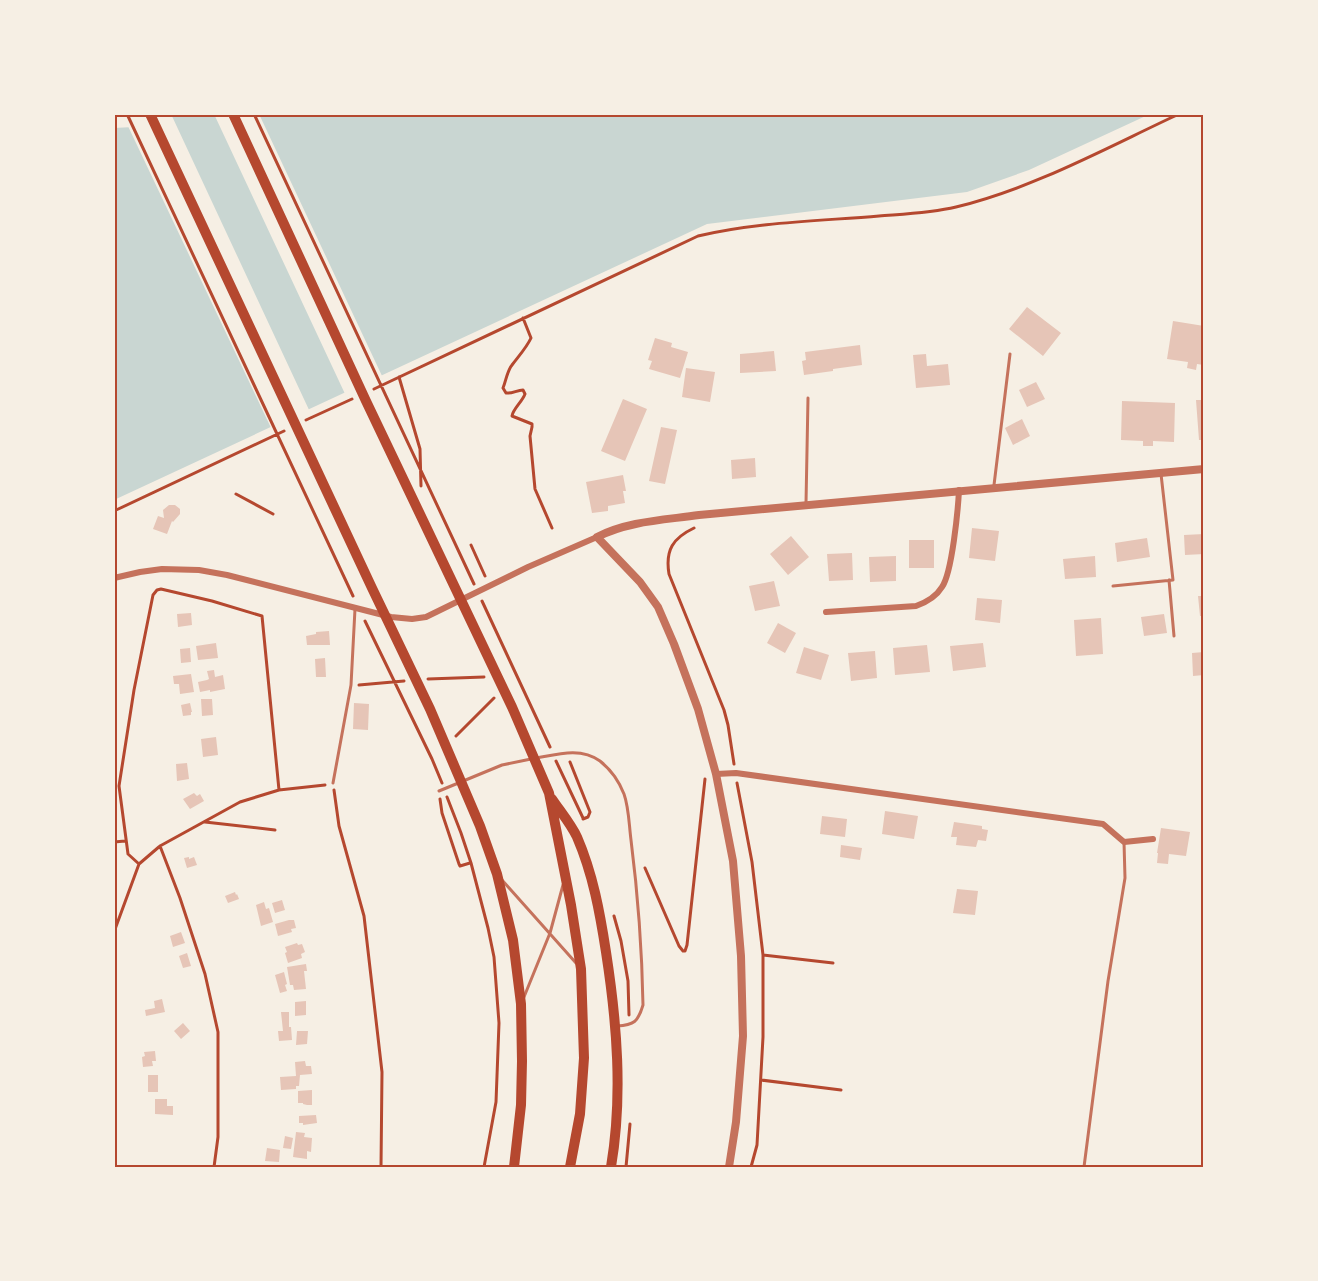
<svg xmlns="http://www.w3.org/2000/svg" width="1318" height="1281" font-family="Raleway,sans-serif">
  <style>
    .water { fill: #c9d6d2 }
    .pier { fill: #f6efe4 }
    .building { fill: #e6c5b7 }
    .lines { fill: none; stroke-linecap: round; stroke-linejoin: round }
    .path { stroke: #b5482f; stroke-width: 3 }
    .service { stroke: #c5725c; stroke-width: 3 }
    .minor { stroke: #c5725c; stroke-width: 6 }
    .tertiary { stroke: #c5725c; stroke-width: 8 }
    .trunk { stroke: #b5482f; stroke-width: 10 }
    .neatline { fill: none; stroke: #b5482f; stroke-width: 2 }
  </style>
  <rect width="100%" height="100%" fill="#f6efe4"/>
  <path class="water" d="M160,114H1150L1029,170L967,192L707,224L114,500V128L133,127Z"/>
  <path class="pier" d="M153,114H171L310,412L272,430L127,124H132Z
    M214,114H259L383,378L346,396Z"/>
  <path class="building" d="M1027,307L1061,333L1043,356L1009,329Z
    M1173,321L1204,326V365L1197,364L1196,370L1187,368L1188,362L1167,359Z
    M655,338L672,343L671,347L688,352L680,378L649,369L652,361L648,360Z
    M860,345L862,365L833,369V371L804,375L802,361L806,360L805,352Z
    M774,351L776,371L740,373V354Z
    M926,354L927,366L948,364L950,385L916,388L913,355Z
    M686,368L715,372L710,402L682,397Z
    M1036,382L1045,399L1027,407L1019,390Z
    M623,399L647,409L625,461L601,451Z
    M1196,400H1204V440H1199Z
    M1122,401L1175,403L1174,442L1153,441V446H1143V441L1121,440Z
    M1022,419L1030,436L1013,445L1005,428Z
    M661,427L677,430L665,484L649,481Z
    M755,458L756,477L732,479L731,460Z
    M623,475L626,491H623L625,503L608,506V511L592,513L586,482Z
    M169,505H175L180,509V514L173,522L172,521L167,534L153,529L158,516L164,518L163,510Z
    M972,528L999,531L995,561L969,558Z
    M1204,534V554L1185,555L1184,535Z
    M791,536L809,557L788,575L770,554Z
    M1147,538L1150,557L1117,562L1115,543Z
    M909,540H934V568H909Z
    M852,553L853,580L829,581L827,554Z
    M896,556V581L870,582L869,557Z
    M1095,556L1096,577L1065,579L1063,559Z
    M774,581L780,606L755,611L749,586Z
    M1198,596H1204V616H1200Z
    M977,598L1002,600L1000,623L975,620Z
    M191,613L192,625L178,627L177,614Z
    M1164,614L1167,633L1144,636L1141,617Z
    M1101,618L1103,654L1076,656L1074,620Z
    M778,623L796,633L785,653L767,643Z
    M329,631L330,645H307L306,636L316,634V632Z
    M216,643L218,658L198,660L196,646Z
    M983,643L986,667L953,671L950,646Z
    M927,645L930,672L895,675L893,648Z
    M804,647L829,655L821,680L796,673Z
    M190,648L191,662L181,663L180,649Z
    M875,651L877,678L851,681L848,653Z
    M1204,652V675L1193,676L1192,653Z
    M325,658L326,677H316L315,659Z
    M214,670L215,677L223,675L225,689L210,692V690L200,692L198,682L207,680L209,679L207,671Z
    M191,674L194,692L180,694L179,684H174L173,676Z
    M201,699H212L213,715L202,716Z
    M190,703L192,712H191V715L183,716L181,705Z
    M354,703L369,704L368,730L353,729Z
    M216,737L218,755L203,757L201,739Z
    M187,763L189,779L177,781L176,764Z
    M194,793L197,796L200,794L204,801L190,809L183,799Z
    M885,811L918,816L914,839L882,834Z
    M822,816L847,819L845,837L820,834Z
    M954,822L982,826V829L988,830L986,841L978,840L976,847L956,845L957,837H951Z
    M1161,828L1190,832L1186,856L1169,854L1168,864L1157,863L1158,853H1157Z
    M841,845L862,848L860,860L840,857Z
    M189,857V859L194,857L197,865L187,868L184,858Z
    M957,889L978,891L975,915L953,913Z
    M235,892L236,895L237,894L239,899L228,903L225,896Z
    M282,900L285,910L275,913L272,903Z
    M264,902L266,909L269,908L273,922L261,926L256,905Z
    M289,920H294L296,928L291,929L292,932L278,936L275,924Z
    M181,932L185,943L173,947L170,936Z
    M297,943L298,945L302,944L305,952L301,954L302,958L288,963L285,953L287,952L285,947Z
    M187,953L191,966L183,968L179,956Z
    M306,964L307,971H304L306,989L294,990L293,985H290L287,967Z
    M284,972L287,984L285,985L287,991L280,993L275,975Z
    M162,999L165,1012L146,1016L145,1010L155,1008L154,1001Z
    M306,1001V1015L295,1016V1002Z
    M281,1012H289V1027H291L292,1040L279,1041L278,1031H283Z
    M183,1023L190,1031L181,1039L174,1031Z
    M297,1031H308L307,1044L296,1045Z
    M155,1051L156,1061H152L153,1066L143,1067L142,1057L145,1056L144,1052Z
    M305,1061L306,1066H311L312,1074L300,1075L299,1086H296V1089L281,1090L280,1077L296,1076L295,1062Z
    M148,1075H158V1092H148Z
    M312,1090V1105H307L303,1104V1103H298V1091Z
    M155,1099H167V1106H173V1115L155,1114Z
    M316,1115L317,1123L303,1125V1123H299V1116Z
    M296,1132L305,1133L304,1137L312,1138L311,1152L307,1151V1159L293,1157Z
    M285,1136L293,1138L291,1149L283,1148Z
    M267,1148L280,1150L279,1162L265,1161Z"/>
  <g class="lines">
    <path class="path" d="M127,114L353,596
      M254,114L474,584
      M523,318L531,338C527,347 518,357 512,365C507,371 506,381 503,388L506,393C512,394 517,390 523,390L525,394C522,402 513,409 512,416L532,424V427L530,436L535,489L552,528
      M399,377L420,449L421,486
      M374,389L698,236C757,222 819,221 879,216C904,214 931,213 956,207C1034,188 1106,148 1179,114
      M306,420L352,399
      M236,494L273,514
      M114,511L284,431
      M694,528C673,538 665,550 669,574L724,710L728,725L734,764
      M471,545L485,576
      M482,601L550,747
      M365,621L432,759L442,783
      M428,679L484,677
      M359,685L404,681
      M456,736L494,698
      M556,761L583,818
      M570,762L590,812L588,817L583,819
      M737,783L752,862L763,955V1037L757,1145L751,1167
      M334,790L339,826L364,916L382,1072L381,1167
      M447,797L461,833L471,863L488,928L494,957L499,1023L496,1102L484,1167
      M440,799L442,813L459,864L460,866L470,863
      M205,822L275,830
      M114,842L125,841
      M160,846L180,898L205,974L218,1032V1137L214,1167
      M139,864L128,854L119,786L134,690L153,595L157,590L161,589L212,601L262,616L279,790
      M645,868L679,946L683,951H685L687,945L705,779
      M614,916L621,941L628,981L629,1015
      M114,932L139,864L160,846L240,802L279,790L325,785
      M763,955L833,963
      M761,1080L841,1090
      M626,1167L630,1124"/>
    <path class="service" d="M994,485L1010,354
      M806,503L808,398
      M1169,580L1174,636
      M1113,586L1173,580L1161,474
      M537,758C558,754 581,747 600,761C610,769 619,781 624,794C629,808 629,825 631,840C638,895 642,950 643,1005C638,1022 634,1025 617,1026
      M333,783L351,685L355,609
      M439,791L502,765L531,759
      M502,880L576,963
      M524,997L550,933L563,885
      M1084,1167L1108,981L1125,878L1124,842"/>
    <path class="minor" d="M114,578L140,572L162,569L199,570L227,575L391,617L412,619L426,617L528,567L597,537
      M826,612L916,606C927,602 936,597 942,587C952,573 958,510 959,490
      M716,774L736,773L1103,824L1124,842L1153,839"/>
    <path class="tertiary" d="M729,1167L736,1122L743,1036L741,956L733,861L716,774L698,709L674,644L658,607L640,582L597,537C628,521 665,520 699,515L1204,469"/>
    <path class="trunk" d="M150,114L372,588L430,709L480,826L497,874L513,940L521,1004L522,1061L521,1105L514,1167
      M233,114L366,401L512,707L549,793L571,905L581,969L584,1058L580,1114L570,1167
      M552,799C560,811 571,824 577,837C593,874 600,913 606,952C617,1023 623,1096 611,1167"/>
  </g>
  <rect width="1318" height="1281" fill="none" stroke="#f6efe4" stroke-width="231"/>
  <rect x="116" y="116" width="1086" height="1050" class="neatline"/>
</svg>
